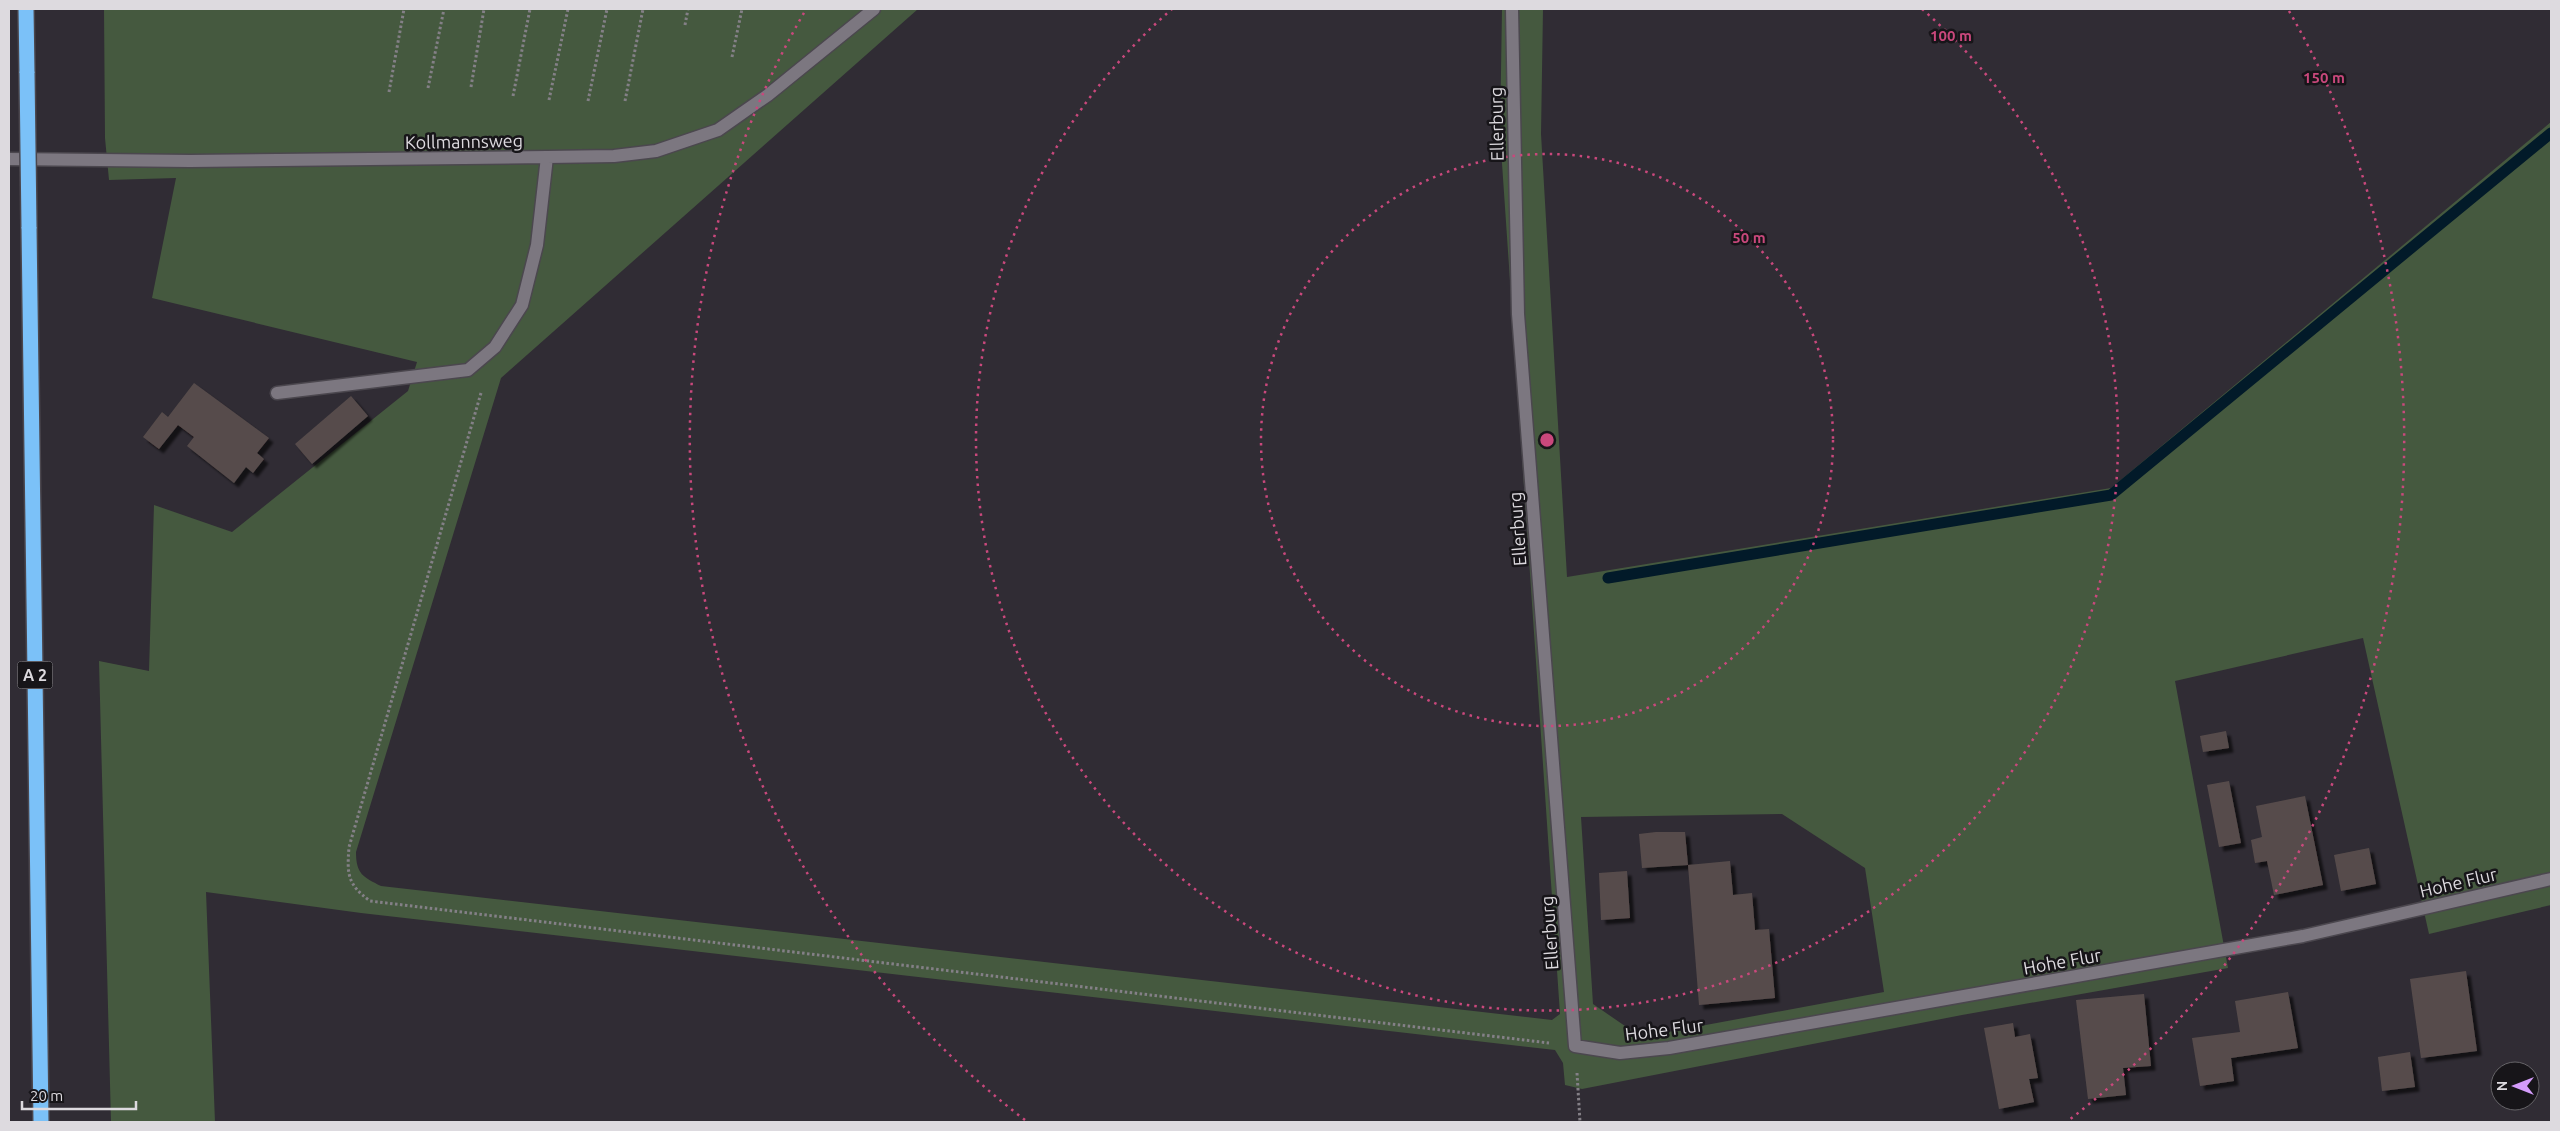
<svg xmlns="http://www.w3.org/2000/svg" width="2560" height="1131" font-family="Ubuntu,sans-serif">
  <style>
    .green { fill: #45593f; fill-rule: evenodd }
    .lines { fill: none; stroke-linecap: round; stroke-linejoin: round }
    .stream { stroke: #021a29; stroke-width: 11 }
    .building { fill: #574c4b; filter: url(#shadow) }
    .minor-casing { stroke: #4b474e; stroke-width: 15 }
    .highway-casing { stroke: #4b474e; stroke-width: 18 }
    .path { stroke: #848087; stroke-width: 3; stroke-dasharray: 2.5 2.5; stroke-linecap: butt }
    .minor { stroke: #7c7780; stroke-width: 12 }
    .highway { stroke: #7bc1f8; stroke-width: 15 }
    .highway-bridge-casing { stroke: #4b474e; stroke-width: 18; stroke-linecap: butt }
    .highway-bridge { stroke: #7bc1f8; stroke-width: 15 }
    .ring { fill: none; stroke: #c9487c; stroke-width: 2.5; stroke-dasharray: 2.5 5 }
    .labels { text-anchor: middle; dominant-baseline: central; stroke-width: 5; stroke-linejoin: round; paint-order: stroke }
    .shield { fill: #171519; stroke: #a29fa4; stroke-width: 1 }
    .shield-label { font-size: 16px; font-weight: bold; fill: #dddadf }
    .street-label { font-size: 18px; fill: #dddadf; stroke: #171519 }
    .centre { fill: #c9487c; stroke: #171519; stroke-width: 2.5 }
    .ring-label { font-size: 15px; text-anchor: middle; font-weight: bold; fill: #c9487c; stroke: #171519; stroke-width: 5; stroke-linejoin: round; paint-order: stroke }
  </style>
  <defs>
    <filter id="shadow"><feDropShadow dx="4.5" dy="4.5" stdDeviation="1" flood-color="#0009"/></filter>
  </defs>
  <rect width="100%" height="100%" fill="#302c34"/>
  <path class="green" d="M104,9H918L501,378L356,852C356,874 363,877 381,886L1552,1020L1560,1014L1500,134L1502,9H1543L1541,134L1567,577L2111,488L2551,122V905L2429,934L2363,638L2175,681L2228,968L1962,1015L1582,1089L1565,1085L1563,1063L1555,1050L361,913L206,892L215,1122H111L99,661L149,671L154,505L232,532L408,391L417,362L152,298L176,178L109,180L105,138ZM1782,814L1865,868L1884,992L1641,1037L1593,1004L1581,817Z"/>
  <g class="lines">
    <path class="stream" d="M1608,578L2111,495L2551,133"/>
  </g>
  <path class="building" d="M194,383L269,438L257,453L264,459L253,473L246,467L234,483L187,446L194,437L178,425L159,449L143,437L162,412L168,417Z
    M351,396L368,416L312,464L295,444Z
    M2226,731L2229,748L2203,752L2200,736Z
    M2229,781L2241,843L2219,847L2207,785Z
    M2305,796L2323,885L2274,895L2267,861L2255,863L2251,840L2262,837L2256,806Z
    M1656,832H1685L1688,865L1730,861L1733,895L1752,893L1755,930L1769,929L1775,998L1699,1005L1688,865L1642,868L1639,834Z
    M2369,848L2376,884L2341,891L2334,855Z
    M1627,871L1630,918L1601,920L1599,873Z
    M2466,971L2477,1051L2421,1058L2410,979Z
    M2288,992L2298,1048L2231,1058L2234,1081L2200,1086L2192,1038L2240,1032L2235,1001Z
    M2144,994L2151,1066L2123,1068L2126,1095L2088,1099L2076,1000Z
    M2013,1023L2015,1037L2030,1034L2038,1078L2029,1079L2034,1102L1999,1109L1984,1028Z
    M2410,1052L2415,1087L2382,1091L2378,1057Z"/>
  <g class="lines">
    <defs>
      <path id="minor" d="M1512,9L1518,314L1575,1046L1620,1053L1669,1048L2303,936L2551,879
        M9,159L190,161L547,157L614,156L656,151L718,130L768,95L874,9
        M277,393L468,370L495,347L522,305L537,245L547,157"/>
      <path id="highway" d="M26,9L27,73
        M29,227L41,1122"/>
    </defs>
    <use href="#minor" class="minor-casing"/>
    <use href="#highway" class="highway-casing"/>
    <path class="path" d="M685,25L688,9
      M732,57L742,9
      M471,87L484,9
      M428,88L444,9
      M389,92L404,9
      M513,96L530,9
      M549,100L568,9
      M588,101L607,9
      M625,101L643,9
      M481,393L349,847C347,874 347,884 370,901L1549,1043
      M1577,1073L1580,1122"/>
    <use href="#minor" class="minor"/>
    <use href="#highway" class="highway"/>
    <defs>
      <path id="highway-bridge" d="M27,73L29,227"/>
    </defs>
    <use href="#highway-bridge" class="highway-bridge-casing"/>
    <use href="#highway-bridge" class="highway-bridge"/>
  </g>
  <g class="ring">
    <circle cx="1547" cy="440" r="286"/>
    <path d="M1922 9A571 571 0 1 1 1172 9"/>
    <path d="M1025 1120A857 857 0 0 1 805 11M2289 11A857 857 0 0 1 2069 1120"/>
  </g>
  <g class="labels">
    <rect class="shield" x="17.5" y="661.5" width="35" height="27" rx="4"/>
    <g class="shield-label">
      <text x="35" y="675">A 2</text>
    </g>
    <g class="street-label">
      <text transform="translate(1496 124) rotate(-91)">Ellerburg</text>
      <text transform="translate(464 141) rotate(-1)">Kollmannsweg</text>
      <text transform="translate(1517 529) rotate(-94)">Ellerburg</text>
      <text transform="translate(2458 882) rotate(-13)">Hohe Flur</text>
      <text transform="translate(1549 933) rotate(-94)">Ellerburg</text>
      <text transform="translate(2062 961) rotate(-10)">Hohe Flur</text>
      <text transform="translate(1664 1029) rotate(-7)">Hohe Flur</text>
    </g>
  </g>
  <circle cx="1547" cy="440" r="8" class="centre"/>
  <g class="ring-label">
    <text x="1951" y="41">100 m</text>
    <text x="2324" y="83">150 m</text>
    <text x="1749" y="243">50 m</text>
  </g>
  <rect width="2560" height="1131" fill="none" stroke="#dddadf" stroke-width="20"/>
  <g transform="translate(2515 1086) rotate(270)"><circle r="24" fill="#171519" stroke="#666468"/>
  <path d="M0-4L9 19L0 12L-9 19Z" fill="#d49cfb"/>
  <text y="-8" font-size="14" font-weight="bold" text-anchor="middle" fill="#dddadf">N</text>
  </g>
  <path d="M22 1101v8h114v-8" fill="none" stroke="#dddadf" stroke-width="2.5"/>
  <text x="30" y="1101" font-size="15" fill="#dddadf" stroke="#171519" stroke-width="4" paint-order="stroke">20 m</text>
</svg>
